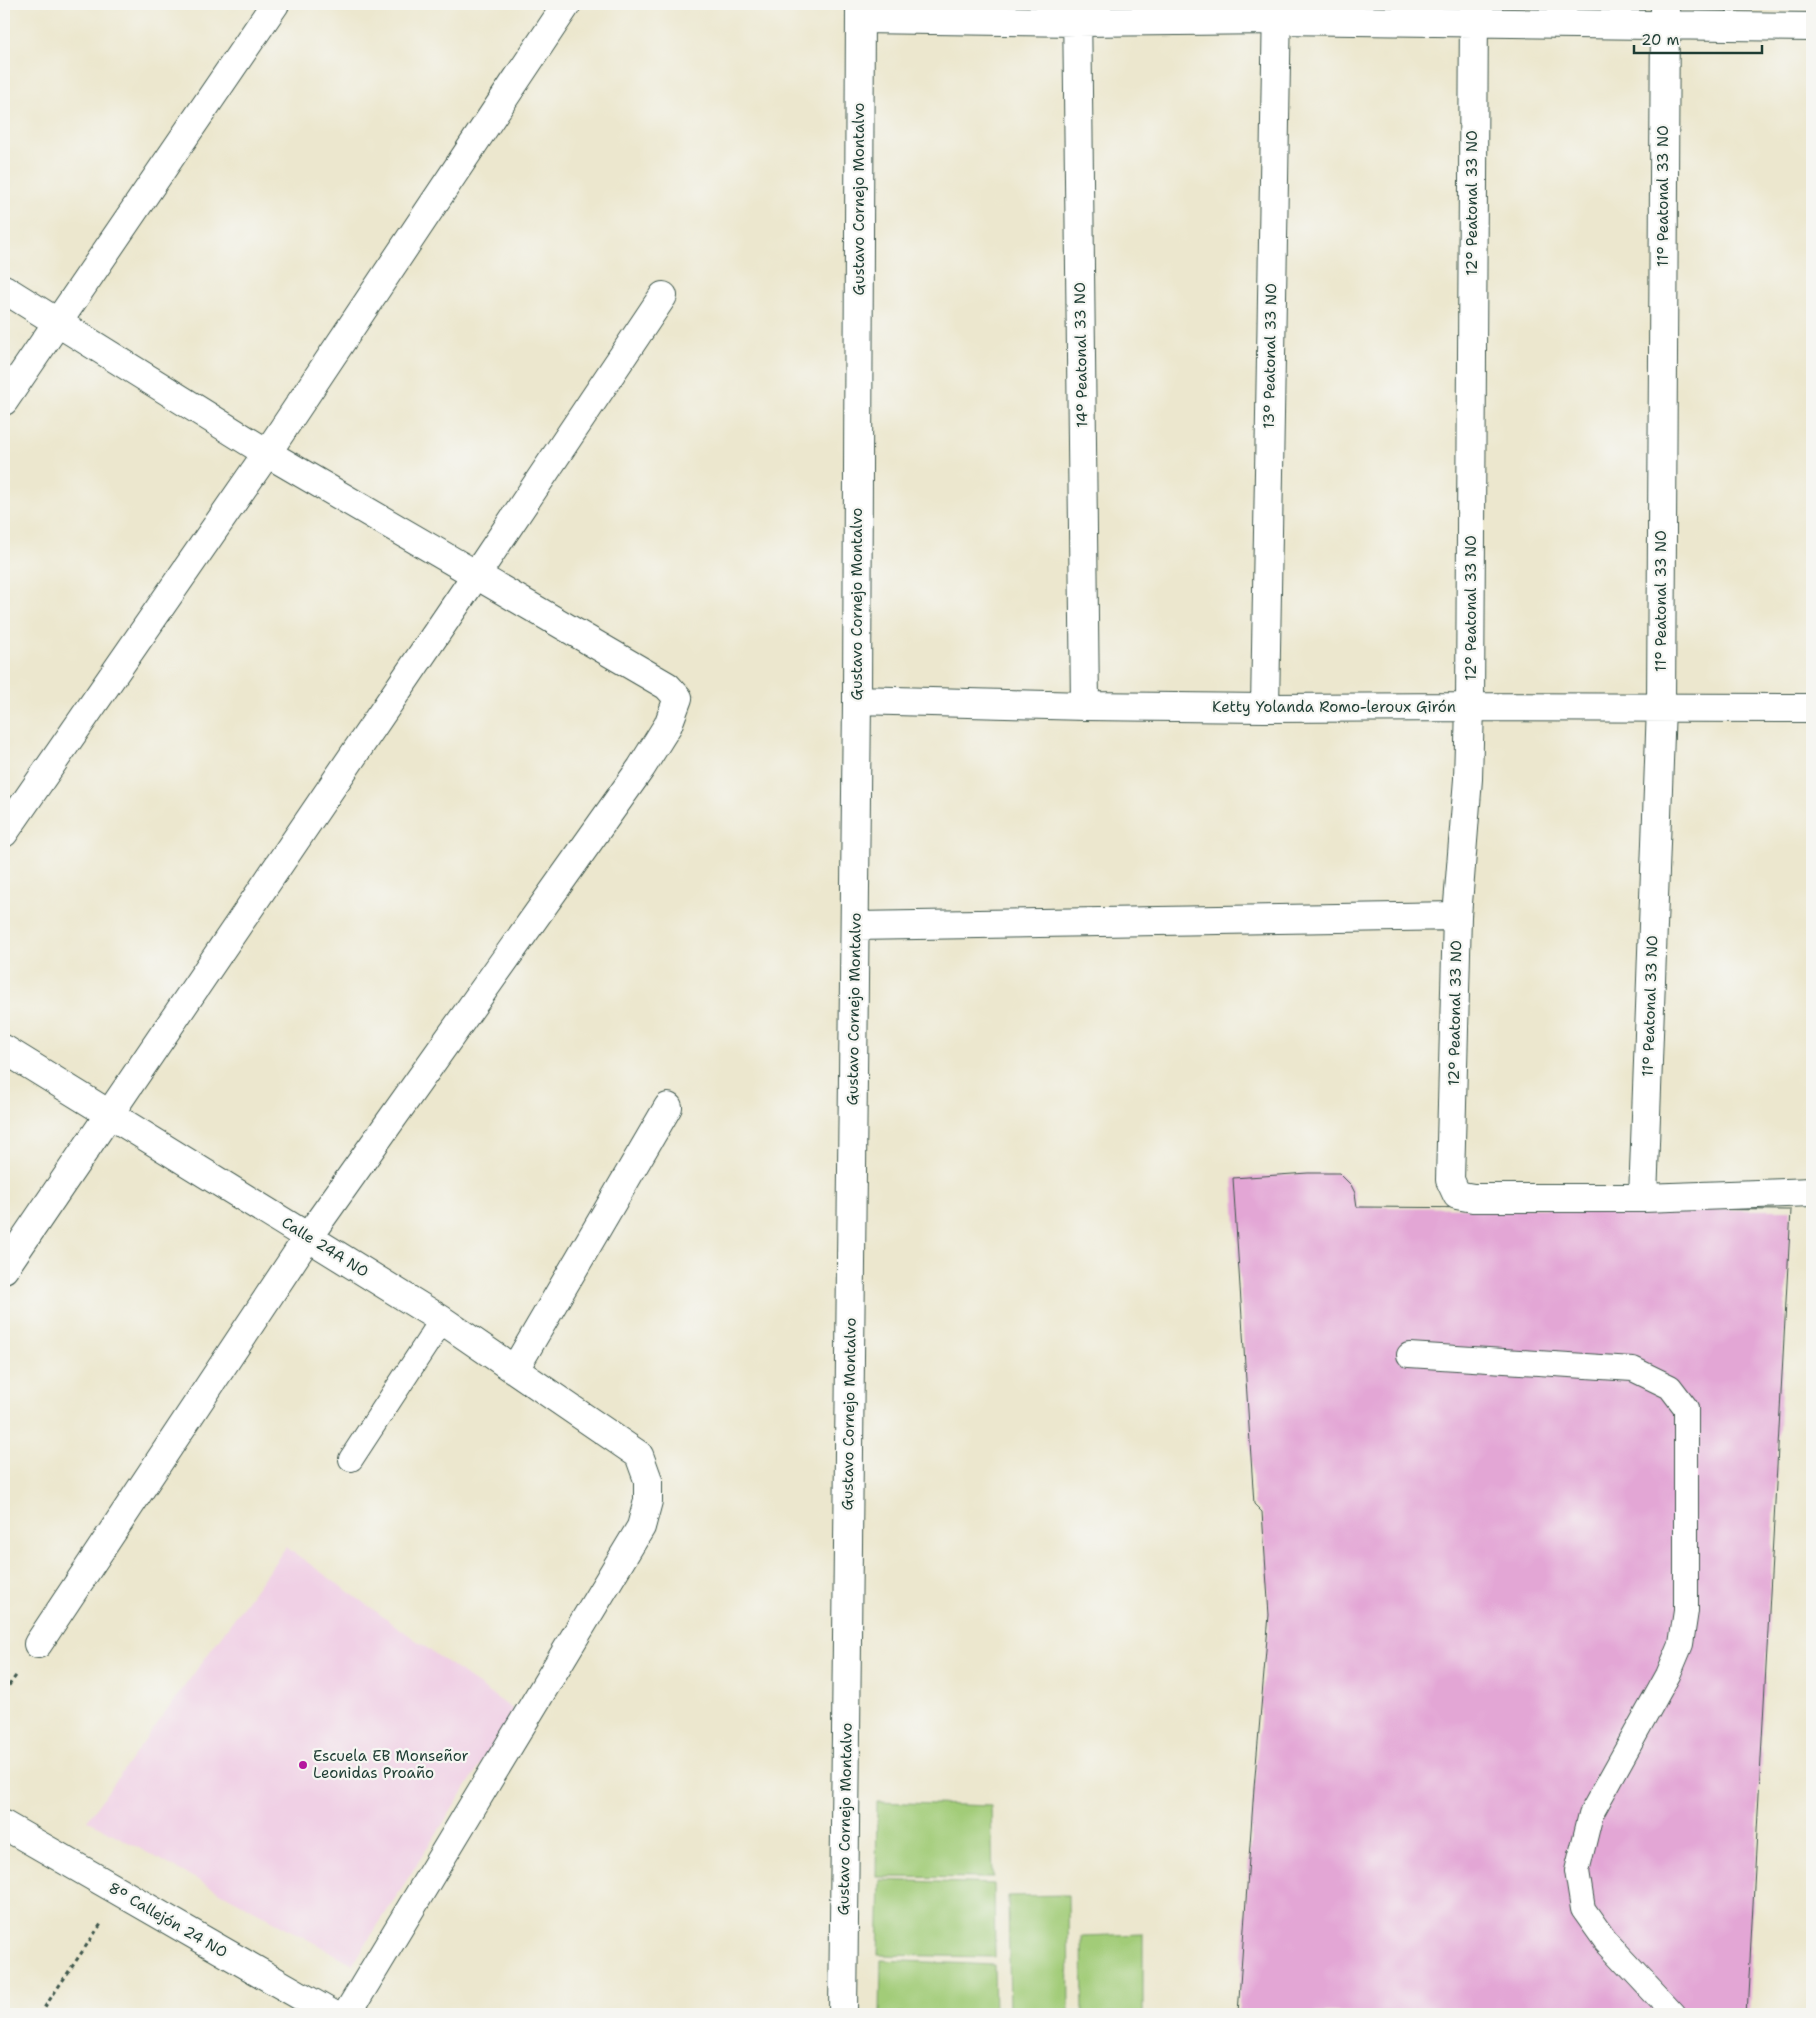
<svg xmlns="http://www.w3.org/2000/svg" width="1816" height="2018" font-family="'Shantell Sans',sans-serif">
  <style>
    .built { fill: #f0d0e5 }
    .green { fill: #a2cc78; stroke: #608456 }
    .building { fill: #e3a6d5 }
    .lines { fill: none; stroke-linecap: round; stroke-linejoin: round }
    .lane-casing { stroke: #3e564b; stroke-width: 26 }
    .street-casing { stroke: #3e564b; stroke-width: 30 }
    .path { stroke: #3e564b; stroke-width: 3; stroke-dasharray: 4 4; stroke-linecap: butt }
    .lane { stroke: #fff; stroke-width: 24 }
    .street { stroke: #fff; stroke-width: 28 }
    .poi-dot { fill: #b5179e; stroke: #f6f6f2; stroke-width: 2 }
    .labels { text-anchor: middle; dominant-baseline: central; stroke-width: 4.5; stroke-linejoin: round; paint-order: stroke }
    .street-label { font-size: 15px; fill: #1f3d34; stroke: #f6f6f2 }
    .poi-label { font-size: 15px; fill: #1f3d34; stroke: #f6f6f2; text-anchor: start }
  </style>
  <rect width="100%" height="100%" fill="#f6f6f2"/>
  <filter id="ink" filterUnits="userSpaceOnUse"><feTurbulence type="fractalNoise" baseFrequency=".02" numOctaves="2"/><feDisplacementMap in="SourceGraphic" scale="10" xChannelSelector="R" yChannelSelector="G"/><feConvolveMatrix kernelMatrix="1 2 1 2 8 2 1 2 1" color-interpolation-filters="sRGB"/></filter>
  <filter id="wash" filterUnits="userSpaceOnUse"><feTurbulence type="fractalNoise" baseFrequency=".0096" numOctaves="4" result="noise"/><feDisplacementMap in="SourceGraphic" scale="20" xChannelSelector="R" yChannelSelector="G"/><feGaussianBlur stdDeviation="1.12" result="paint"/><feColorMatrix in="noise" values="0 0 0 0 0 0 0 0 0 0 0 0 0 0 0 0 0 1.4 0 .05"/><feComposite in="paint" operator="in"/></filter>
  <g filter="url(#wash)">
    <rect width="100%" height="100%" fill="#ece7ce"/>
    <path class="built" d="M286,1547L515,1711L353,1964L87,1820Z"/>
    <path class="green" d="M877,1802L991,1806L993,1878L876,1877Z
      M880,1880L994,1884L995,1957L878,1955Z
      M1068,1895L1069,2014H1010L1008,1896Z
      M1143,1934V2014H1083L1082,1936Z
      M881,1960L994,1965L995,2014H880Z"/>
    <g id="blocks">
      <path class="building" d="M1308,1173H1339L1351,1185L1355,1193L1357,1207L1791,1210L1747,2014L1238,2013L1254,1788L1269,1615L1262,1512L1254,1504L1233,1178Z"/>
    </g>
  </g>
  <g filter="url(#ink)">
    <use href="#blocks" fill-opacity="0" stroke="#3e564b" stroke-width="1"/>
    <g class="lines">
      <defs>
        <path id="lane" d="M1409,1355L1633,1369L1670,1387L1686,1408V1611L1681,1644L1668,1675L1591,1814L1577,1871L1583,1909L1605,1940L1674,2014
          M351,1459L442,1320"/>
        <path id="street" d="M1077,4L1085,706
          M1474,4L1470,707L1468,779L1457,916L1450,1180L1457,1195L1473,1198H1643L1812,1192
          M860,19L1077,22L1277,20L1812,27
          M4,289L267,453L667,686L678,698L668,725L641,768L308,1237L38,1644
          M4,401L275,4
          M857,700L1085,706L1265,708L1470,707L1812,708
          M1265,708L1277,4
          M4,833L267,453L567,4
          M855,926L1457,916
          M4,1049L442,1320L639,1455L648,1480V1501L641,1527L347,2014
          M1643,1198L1661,707L1665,4
          M4,1269L476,575L663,296
          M515,1369L668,1107
          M4,1825L332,2014
          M843,2014L857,700L860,4"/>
      </defs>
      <use href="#lane" class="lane-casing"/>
      <use href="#street" class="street-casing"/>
      <path class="path" d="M4,1692L18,1673
        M40,2014L101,1924"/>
      <use href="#lane" class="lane"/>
      <use href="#street" class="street"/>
    </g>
  </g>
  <circle class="poi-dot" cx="303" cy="1765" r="5"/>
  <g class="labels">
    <g class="street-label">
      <text transform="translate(1663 196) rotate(-90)">11° Peatonal 33 NO</text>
      <text transform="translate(859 199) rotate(-90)">Gustavo Cornejo Montalvo</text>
      <text transform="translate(1472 203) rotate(-90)">12° Peatonal 33 NO</text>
      <text transform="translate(1081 355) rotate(-91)">14° Peatonal 33 NO</text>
      <text transform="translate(1270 356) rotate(-89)">13° Peatonal 33 NO</text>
      <text transform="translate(1661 601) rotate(-90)">11° Peatonal 33 NO</text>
      <text transform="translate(857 604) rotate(-90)">Gustavo Cornejo Montalvo</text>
      <text transform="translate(1471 608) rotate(-90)">12° Peatonal 33 NO</text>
      <text x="1334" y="707">Ketty Yolanda Romo-leroux Girón</text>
      <text transform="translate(1650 1006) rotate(-88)">11° Peatonal 33 NO</text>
      <text transform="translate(854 1009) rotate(-89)">Gustavo Cornejo Montalvo</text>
      <text transform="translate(1455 1013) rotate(-89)">12° Peatonal 33 NO</text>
      <text transform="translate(325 1247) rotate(32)">Calle 24A NO</text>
      <text transform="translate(849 1414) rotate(-89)">Gustavo Cornejo Montalvo</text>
      <text transform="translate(845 1819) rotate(-89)">Gustavo Cornejo Montalvo</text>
      <text transform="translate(168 1920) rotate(30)">8° Callejón 24 NO</text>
    </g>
    <g class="poi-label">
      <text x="313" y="1756">Escuela EB Monseñor<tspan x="313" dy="17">Leonidas Proaño</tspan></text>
    </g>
  </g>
  <rect width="1816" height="2018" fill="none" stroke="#f6f6f2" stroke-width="20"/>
  <path d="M1634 45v8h128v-8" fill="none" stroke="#1f3d34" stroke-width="2.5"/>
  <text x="1641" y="45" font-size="15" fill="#1f3d34" stroke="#f6f6f2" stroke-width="4" paint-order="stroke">20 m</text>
</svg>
